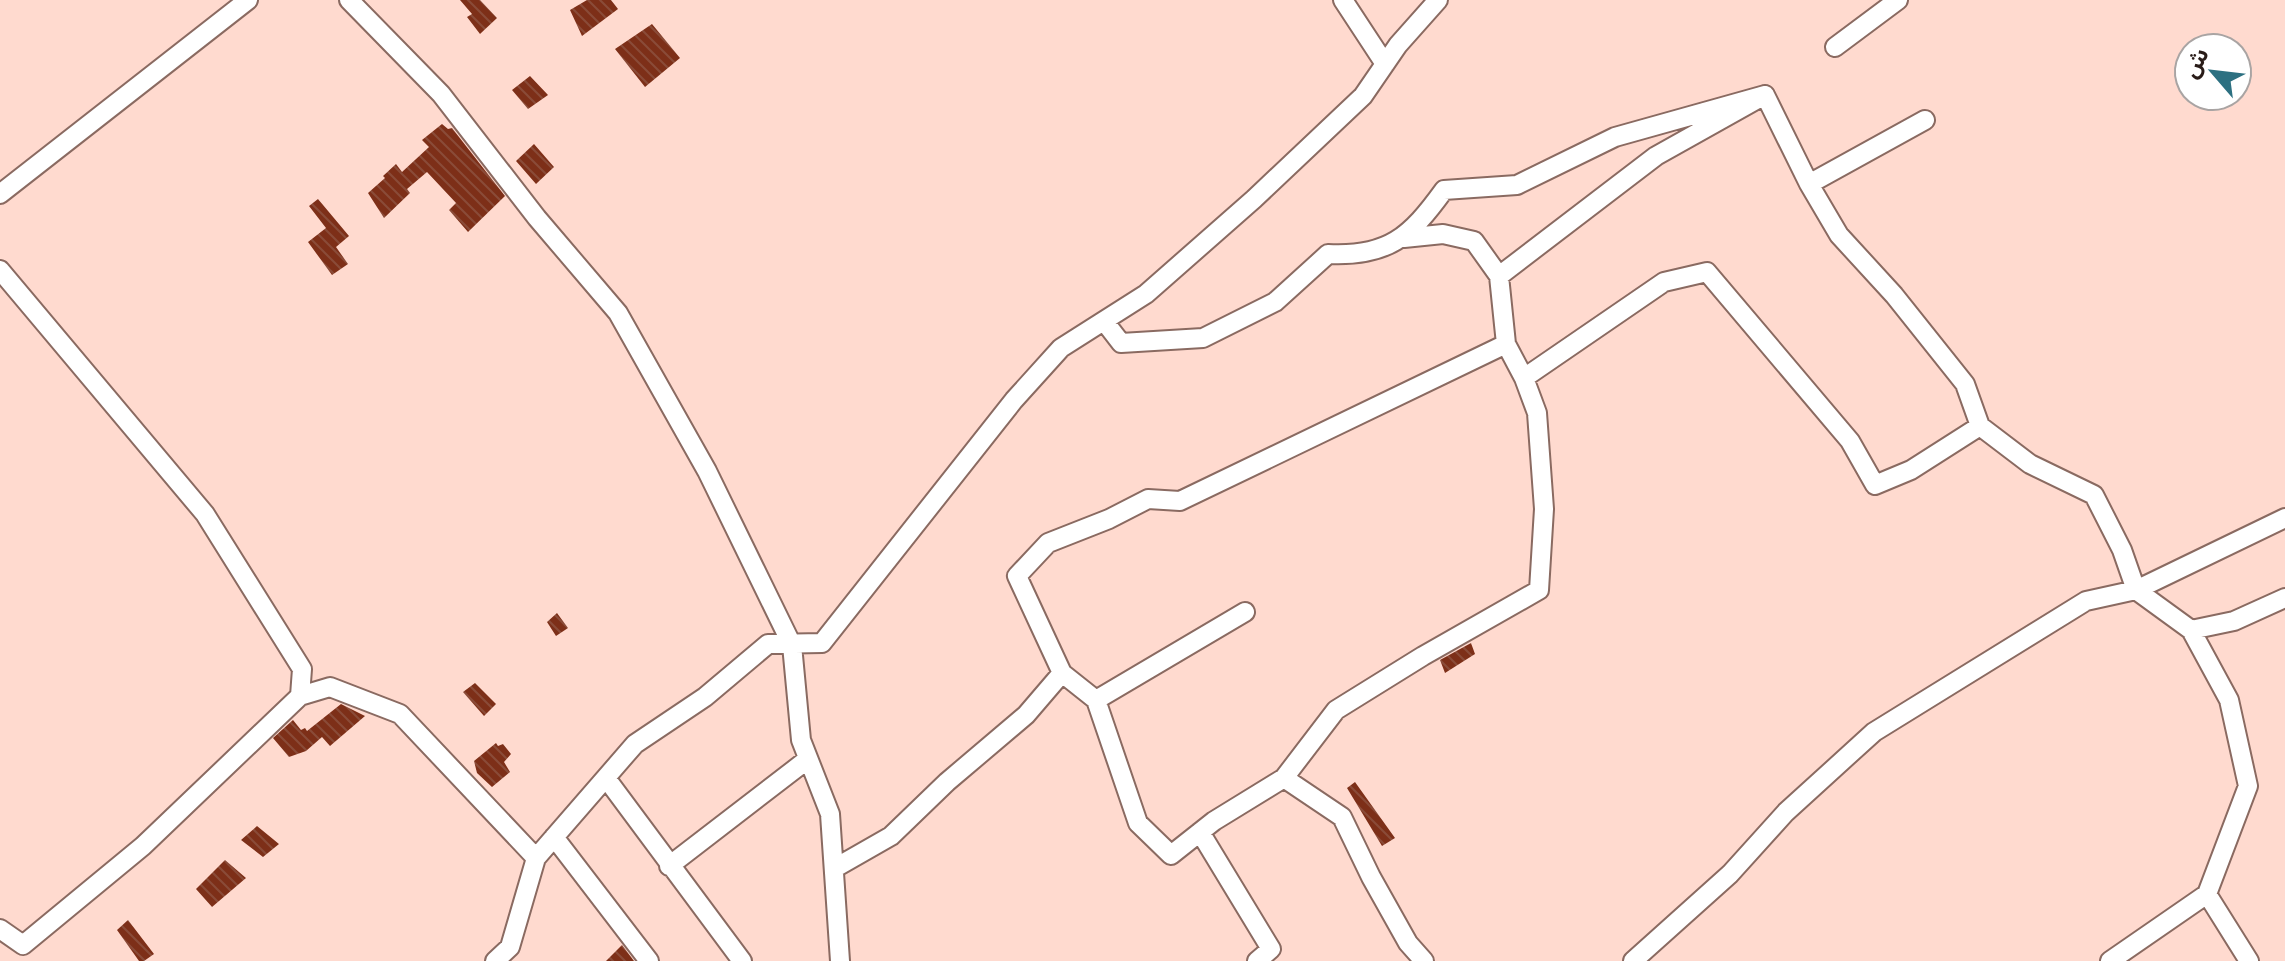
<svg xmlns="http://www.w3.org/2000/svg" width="2285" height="961" font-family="'Exo 2','Noto Sans Arabic',sans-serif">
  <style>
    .building { fill: url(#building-back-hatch) }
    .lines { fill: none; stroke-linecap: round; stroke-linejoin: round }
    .minor-casing { stroke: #8a6a61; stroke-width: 22 }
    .minor { stroke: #fff; stroke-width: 18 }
  </style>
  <defs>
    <pattern id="building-back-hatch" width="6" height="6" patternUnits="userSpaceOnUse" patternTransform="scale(2)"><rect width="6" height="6" fill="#7d2f18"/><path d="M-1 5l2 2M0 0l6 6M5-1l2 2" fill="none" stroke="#8a4b38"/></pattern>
  </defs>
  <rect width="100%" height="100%" fill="#ffdacf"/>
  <path class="building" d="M460,0H480L497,18L480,34L467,17L472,14Z
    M587,0H611L618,9L582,36L570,10Z
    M652,24L680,58L645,87L615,49Z
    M530,76L548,95L528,109L512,90Z
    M442,124L448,129L452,128L505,196L468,232L449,210L456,203L427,172L407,189L410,193L384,218L368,193L385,178L383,176L396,164L402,172L429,147L422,140Z
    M534,144L554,167L536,184L516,161Z
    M318,199L349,236L336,247L348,264L332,275L308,242L326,228L309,206Z
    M557,613L568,628L556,636L547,622Z
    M1471,643L1475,654L1445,673L1440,660Z
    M475,683L496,704L484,716L463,692Z
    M341,704L365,716L330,746L322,737L306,751L289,757L273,738L293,720L301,730L305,728L307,731Z
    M496,743L498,746L503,744L511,754L504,762L510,772L492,787L477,773L474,761Z
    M1355,782L1395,838L1382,846L1347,788Z
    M257,826L279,844L263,857L241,840Z
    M225,860L246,878L212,907L196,889Z
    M128,920L154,954L144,961H139L117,930Z
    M622,945L634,961H606Z"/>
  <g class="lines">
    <defs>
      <path id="minor" d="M349,0L441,94L537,218L618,313L707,471L792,645L801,740L830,814L840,961
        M1343,0L1385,64
        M1835,47L1898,0
        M1925,120L1809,184L1839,235L1894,295L1965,384L1980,426L2030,464L2094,495L2122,550L2136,590L2191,630L2229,700L2248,786L2207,894L2249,961
        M0,194L248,0
        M0,270L205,514L302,669L300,696
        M1499,276L1656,156L1765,95L1809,184
        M1104,321L1121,343L1203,338L1275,302L1328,254C1388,257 1410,237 1444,190L1517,185L1615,137L1765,95
        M1524,378L1664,282L1707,272L1850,441L1875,485L1911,470L1980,426
        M2191,630L2234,621L2285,598
        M1062,673L1096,700L1138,823L1171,855L1214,821L1284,778L1336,710L1423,656L1539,590L1544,509L1537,413L1524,378L1506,344L1499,276L1474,241L1443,234L1404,238
        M1096,700L1245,612
        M606,778L742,961
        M1284,778L1342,817L1371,877L1408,943L1424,961
        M1200,832L1271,949L1257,961
        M554,837L649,961
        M669,866L808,759
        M835,868L891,836L947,782L1026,715L1062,673L1017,576L1048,543L1109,519L1148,499L1180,501L1506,344
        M0,929L23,945L143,846L300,696L330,687L400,714L536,858
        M495,961L510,947L536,858L635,744L705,697L768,644L822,643L1014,400L1061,348L1146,294L1254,199L1363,96L1398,45L1438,0
        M1633,961L1730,874L1786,812L1874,732L2086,601L2136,590L2285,518
        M2110,961L2207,894"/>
    </defs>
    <use href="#minor" class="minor-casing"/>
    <use href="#minor" class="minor"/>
  </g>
  <g transform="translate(2213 72) rotate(298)"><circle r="38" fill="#ffffff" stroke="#a9a4a3" stroke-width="2"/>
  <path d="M0-6L14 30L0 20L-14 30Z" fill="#2c7081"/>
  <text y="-12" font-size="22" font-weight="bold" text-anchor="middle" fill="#291c18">ش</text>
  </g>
</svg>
